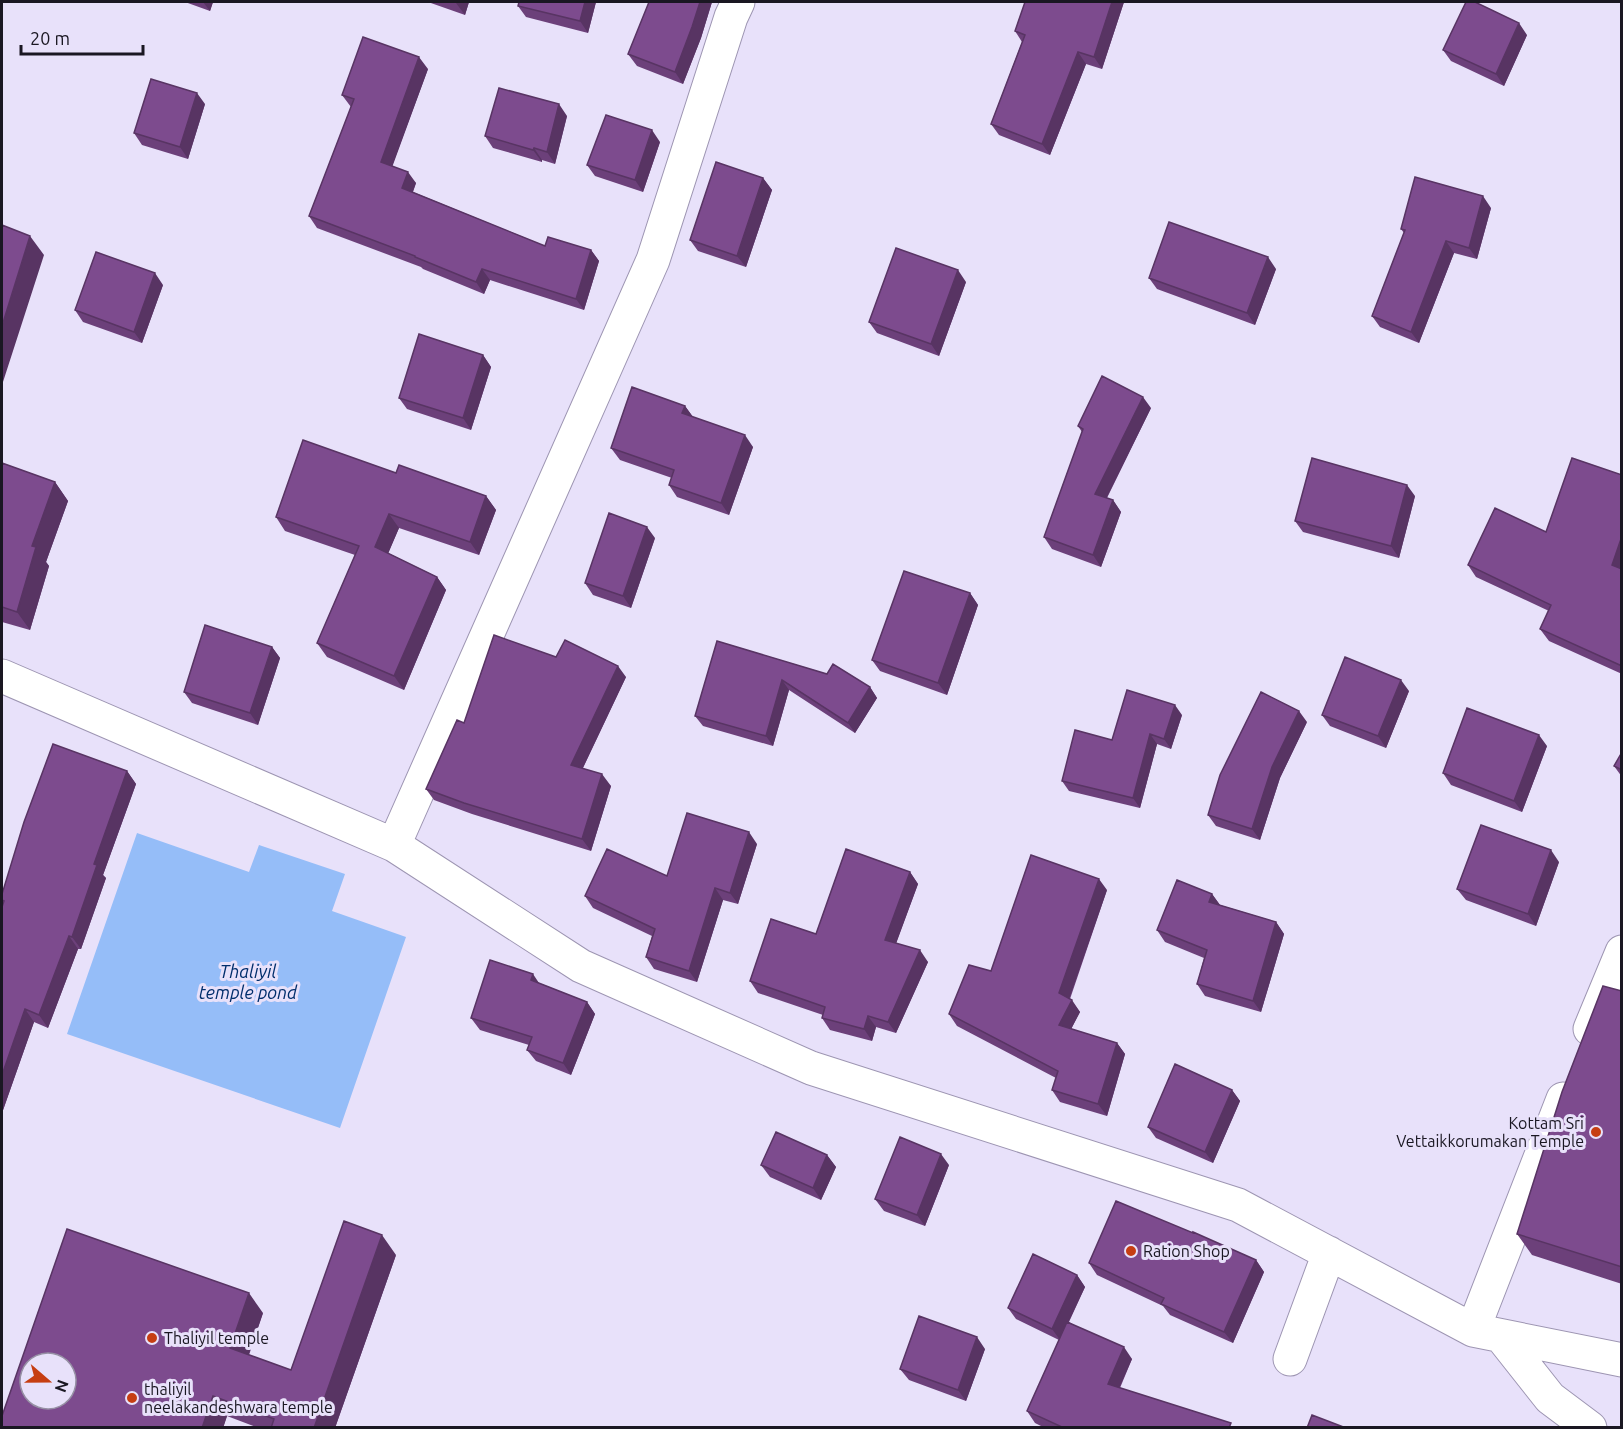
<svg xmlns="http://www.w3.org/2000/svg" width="1623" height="1429" font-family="Ubuntu,sans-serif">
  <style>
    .water { fill: #95bdf8 }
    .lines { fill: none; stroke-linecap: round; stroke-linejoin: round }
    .street-casing { stroke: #9d95b2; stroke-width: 35 }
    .street { stroke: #fff; stroke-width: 33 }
    .wall { fill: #6c407a }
    .shaded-wall { fill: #583463 }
    .building { fill: #7d4b8e; stroke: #583463; stroke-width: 1.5; fill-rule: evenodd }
    .poi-dot { fill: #c63e12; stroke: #e8e1fa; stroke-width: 2 }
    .labels { text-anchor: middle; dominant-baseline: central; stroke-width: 6; stroke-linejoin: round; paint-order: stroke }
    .poi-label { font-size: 16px; fill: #1a1722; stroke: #e8e1fa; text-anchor: start }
    .water-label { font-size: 18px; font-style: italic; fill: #002e6c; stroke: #e8e1fa }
  </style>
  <rect width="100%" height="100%" fill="#e8e1fa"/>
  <path class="water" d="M137,833L249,872L259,845L345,874L332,911L406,937L340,1128L67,1034Z"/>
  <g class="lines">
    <defs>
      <path id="street" d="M2,676L394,845L581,966L811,1068L1238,1205L1473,1330L1622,1360
        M394,845L653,260L731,17L738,2
        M1590,1029L1622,952
        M1473,1330L1563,1099
        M1501,1336L1550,1398L1590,1428
        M1290,1359L1329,1253"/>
    </defs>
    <use href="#street" class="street-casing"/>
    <use href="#street" class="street"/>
  </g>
  <path class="wall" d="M185,2H213L210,11Z
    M428,2H469L465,15Z
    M596,2L588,33L526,17L518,6Z
    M649,2H712L701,38L683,84L637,66L628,54Z
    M1025,2H1124L1102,69L1086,64L1050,155L999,135L991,124L1022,42L1015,31Z
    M1527,35L1504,86L1451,61L1443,50Z
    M428,69L392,166L416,183L413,192L545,246L591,250L599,261L584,310L490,280L484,294L423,269L421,267L317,228L309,216L351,107L342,95Z
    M205,104L188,159L142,145L134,133Z
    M567,116L555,164L542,160V162L493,148L485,136Z
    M660,142L643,192L595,176L587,165Z
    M763,178L772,190L746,267L698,251L690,240Z
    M1491,208L1477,259L1454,253L1419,343L1380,327L1372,316L1404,233L1401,229Z
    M1276,269L1255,325L1157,289L1149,278Z
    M966,282L939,356L877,333L869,322Z
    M163,285L142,343L83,322L75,310Z
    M483,355L491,367L471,430L407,409L399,398Z
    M685,406L693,417L753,447L729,515L677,497L669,485L672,478L620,460L611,448Z
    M1151,408L1107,498L1113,500L1121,512L1101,567L1052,549L1044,537L1082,432L1078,426Z
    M2,463L55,482L68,501L46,562L49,566L30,630L2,622Z
    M396,473L486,496L496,510L479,555L399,528L388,553L437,577L446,590L404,690L327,657L317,643L355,555L285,531L276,517Z
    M1622,475V674L1549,641L1540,629L1549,611L1476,577L1468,565L1546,532Z
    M1415,496L1399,558L1303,532L1295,521Z
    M655,538L631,608L593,595L585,583Z
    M970,593L978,605L947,695L880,671L872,660Z
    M717,641L870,687L877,698L855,733L789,690L773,746L703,726L695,716Z
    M272,647L280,658L258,725L192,703L184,692Z
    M556,657L626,677L583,768L611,786L591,851L472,814L434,800L426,789L464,723Z
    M1409,691L1386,748L1330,726L1322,715Z
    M1182,715L1171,749L1157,744L1140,808L1069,791L1062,781L1112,740Z
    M1307,722L1280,778L1260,840L1216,826L1208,815Z
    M1547,746L1522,812L1451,785L1443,773Z
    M1622,752V777L1614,766Z
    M127,771L136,784L103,875L106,878L81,949H78L48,1028L34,1022L2,1113V907L3,903L2,901V894Z
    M757,844L738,904L723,900L697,982L654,969L646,957L652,936L593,908L585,896L667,876Z
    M1559,862L1536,926L1466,900L1457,889Z
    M910,872L918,884L896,943L928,962L896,1033L876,1027L872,1041L830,1030L822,1018L823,1015L758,993L750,981L816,934Z
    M1107,890L1070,999L1080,1012L1071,1029L1117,1043L1125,1054L1107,1116L1060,1102L1052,1090L1056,1078L957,1026L949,1014L991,971Z
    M1212,894L1220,905L1276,922L1284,934L1261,1012L1205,996L1197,984L1204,958L1165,942L1157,930Z
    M539,983L587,1002L595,1014L571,1075L536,1061L527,1050L529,1045L480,1030L471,1018Z
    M1622,991V1284L1532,1255L1517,1234Z
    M1232,1090L1240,1101L1213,1163L1156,1138L1148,1127Z
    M827,1155L836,1167L821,1200L770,1177L761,1165Z
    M949,1165L925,1226L884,1211L875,1199Z
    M396,1255L335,1428H259L227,1416L223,1428H2L263,1313L249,1355L291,1370Z
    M1256,1260L1264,1272L1233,1343L1170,1315L1163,1306L1097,1275L1089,1263Z
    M1077,1275L1085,1287L1069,1322L1132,1359L1120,1388L1233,1428H1045L1035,1423L1027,1411L1059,1340L1016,1319L1008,1308Z
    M985,1349L966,1401L909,1380L900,1369Z"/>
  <path class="shaded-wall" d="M203,2H213L210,11Z
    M457,2H469L465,15L456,3Z
    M585,2H596L588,33L580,21Z
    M700,2H712L701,38L683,84L675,72Z
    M1112,2H1124L1102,69L1094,57Z
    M1519,23L1527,35L1504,86L1496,74Z
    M1078,52L1086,64L1050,155L1042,144Z
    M419,57L428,69L390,173L381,162Z
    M197,93L205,104L188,159L180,147Z
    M559,104L567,116L555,164L547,152Z
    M652,130L660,142L643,192L635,180Z
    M534,148L542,160V162L533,150Z
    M408,172L416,183L410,199L402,188Z
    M763,178L772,190L746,267L737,256Z
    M1483,196L1491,208L1477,259L1469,248Z
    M30,236L44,255L2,385V326Z
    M1446,241L1454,253L1419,343L1411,332Z
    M591,250L599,261L584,310L576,299Z
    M1268,257L1276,269L1255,325L1247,313Z
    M482,269L490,280L484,294L476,282Z
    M958,270L966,282L939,356L931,344Z
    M155,273L163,285L142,343L134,332Z
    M483,355L491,367L471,430L463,418Z
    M1143,397L1151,408L1103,505L1095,494Z
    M685,406L693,417L682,413Z
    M745,435L753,447L729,515L721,503Z
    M55,482L68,501L46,562L49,566L30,630L17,612L32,546Z
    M1407,485L1415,496L1399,558L1391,546Z
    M486,496L496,510L479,555L470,542Z
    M1113,500L1121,512L1101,567L1093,555Z
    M389,514L399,528L385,561L375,547Z
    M647,527L655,538L631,608L623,596Z
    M1622,536V572L1612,565Z
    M437,577L446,590L404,690L394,676Z
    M970,593L978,605L947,695L938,683Z
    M272,647L280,658L258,725L250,713Z
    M618,666L626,677L579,776L571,765Z
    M782,680L789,690L773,746L766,736Z
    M1401,680L1409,691L1386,748L1378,736Z
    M870,687L877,698L855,733L848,723Z
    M1175,705L1182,715L1171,749L1164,739Z
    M1299,711L1307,722L1280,778L1260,840L1252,829L1272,767Z
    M1150,734L1157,744L1140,808L1133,798Z
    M1539,735L1547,746L1522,812L1514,801Z
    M127,771L136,784L103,875L106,878L81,949L72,937L94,864Z
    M602,774L611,786L591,851L582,839Z
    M749,832L757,844L738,904L730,893Z
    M1551,850L1559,862L1536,926L1528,914Z
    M910,872L918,884L893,952L885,940Z
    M1099,879L1107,890L1067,1005L1059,993Z
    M715,888L723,900L697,982L689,971Z
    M1212,894L1220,905L1209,902Z
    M1276,922L1284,934L1261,1012L1253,1001Z
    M69,936L78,949L48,1028L39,1015Z
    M920,950L928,962L896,1033L888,1022Z
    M533,974L541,986L531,980Z
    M1072,1000L1080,1012L1067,1037L1059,1025Z
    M587,1002L595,1014L571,1075L563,1063Z
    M25,1009L34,1022L2,1113V1075Z
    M868,1016L876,1027L872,1041L864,1029Z
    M1117,1043L1125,1054L1107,1116L1098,1104Z
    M1232,1090L1240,1101L1213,1163L1205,1152Z
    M941,1154L949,1165L925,1226L917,1215Z
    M827,1155L836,1167L821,1200L813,1188Z
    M382,1235L396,1255L335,1428H314Z
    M1256,1260L1264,1272L1233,1343L1224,1332Z
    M1077,1275L1085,1287L1060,1340L1052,1329Z
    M249,1293L263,1313L244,1368L230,1348Z
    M977,1337L985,1349L966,1401L958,1390Z
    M1124,1347L1132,1359L1116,1395L1108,1384Z
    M213,1396L227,1416L223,1428H202Z"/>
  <path class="building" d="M519,2H585L580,21L518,6Z
    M649,2H700L692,27L675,72L628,54Z
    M1025,2H1112L1094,57L1078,52L1042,144L991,124L1025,35L1015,31Z
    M1466,2H1475L1519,23L1496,74L1443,50Z
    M363,37L419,57L381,162L408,172L402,188L545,246L548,237L591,250L576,299L482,269L476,282L415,257V256L309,216L354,99L342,95Z
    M151,79L197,93L180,147L134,133Z
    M499,88L559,104L547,152L534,148L533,150L485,136Z
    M606,115L652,130L635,180L587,165Z
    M716,162L763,178L737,256L690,240Z
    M1415,177L1483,196L1469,248L1446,241L1411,332L1372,316L1405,230L1401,229Z
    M1169,222L1268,257L1247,313L1149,278Z
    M2,225L30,236L2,326Z
    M896,248L958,270L931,344L869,322Z
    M96,252L155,273L134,332L75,310Z
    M419,334L483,355L463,418L399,398Z
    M1102,376L1143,397L1095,494L1113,500L1093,555L1044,537L1083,429L1078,426Z
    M632,387L685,406L682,413L745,435L721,503L669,485L674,470L611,448Z
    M303,440L396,473L399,465L486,496L470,542L389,514L375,547L437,577L394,676L317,643L359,546L276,517Z
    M1312,458L1407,485L1391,546L1295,521Z
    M1572,458L1622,475V536L1612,565L1622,569V666L1540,629L1551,605L1468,565L1495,508L1546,532Z
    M2,463L55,482L32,546L36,547L17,612L2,607Z
    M609,513L647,527L623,596L585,583Z
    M904,571L970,593L938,683L872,660Z
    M205,625L272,647L250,713L184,692Z
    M494,635L556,657L565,640L618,666L571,765L602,774L582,839L464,803L426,789L457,720L464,723Z
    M717,641L827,674L833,664L870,687L848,723L782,680L766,736L695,716Z
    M1345,657L1401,680L1378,736L1322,715Z
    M1127,690L1175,705L1164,739L1150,734L1133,798L1062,781L1075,730L1112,740Z
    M1261,692L1299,711L1272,767L1252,829L1208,815L1220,775Z
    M1467,708L1539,735L1514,801L1443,773Z
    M53,744L127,771L94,864L97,865L72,937L69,936L39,1015L25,1009L2,1075V907L4,901L2,900V894L24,822Z
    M1622,752V770L1614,766Z
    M687,813L749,832L730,893L715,888L689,971L646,957L655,929L585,896L607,849L667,876Z
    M1481,825L1551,850L1528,914L1457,889Z
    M846,849L910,872L885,940L920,950L888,1022L868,1016L864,1029L822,1018L825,1007L750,981L771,919L816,934Z
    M1031,855L1099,879L1059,993L1072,1000L1059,1025L1117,1043L1098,1104L1052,1090L1058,1071L949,1014L969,965L991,971Z
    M1177,880L1212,894L1209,902L1276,922L1253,1001L1197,984L1207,950L1157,930Z
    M490,960L533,974L531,980L587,1002L563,1063L527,1050L532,1037L471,1018Z
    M1603,986L1622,991V1267L1517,1234L1562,1092Z
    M1175,1064L1232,1090L1205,1152L1148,1127Z
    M776,1132L827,1155L813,1188L761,1165Z
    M900,1137L941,1154L917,1215L875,1199Z
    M1116,1201L1193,1233V1232L1256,1260L1224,1332L1161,1304L1164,1298L1089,1263Z
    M344,1221L382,1235L314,1428H271L274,1419L213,1396L202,1428H2V1416L67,1229L249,1293L230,1348L291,1370ZM30,1363H66V1399H30Z
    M1033,1254L1077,1275L1052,1329L1008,1308Z
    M919,1316L977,1337L958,1390L900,1369Z
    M1067,1322L1124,1347L1108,1384L1231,1423L1229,1428H1064L1027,1411Z
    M1312,1415L1346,1428H1307Z"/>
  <g class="poi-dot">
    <circle cx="1596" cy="1132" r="6"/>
    <circle cx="1131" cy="1251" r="6"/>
    <circle cx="152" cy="1338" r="6"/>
    <circle cx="132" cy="1398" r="6"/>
  </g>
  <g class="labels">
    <g class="poi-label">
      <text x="1584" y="1123" text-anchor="end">Kottam Sri<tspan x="1584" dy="18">Vettaikkorumakan Temple</tspan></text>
      <text x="1143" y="1251">Ration Shop</text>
      <text x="164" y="1338">Thaliyil temple</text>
      <text x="144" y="1389">thaliyil<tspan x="144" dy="18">neelakandeshwara temple</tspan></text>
    </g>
    <g class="water-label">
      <text x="248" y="971">Thaliyil<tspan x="248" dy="21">temple pond</tspan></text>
    </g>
  </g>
  <rect width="1623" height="1429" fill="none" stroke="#1a1722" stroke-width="6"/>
  <g transform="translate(48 1381) rotate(110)"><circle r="28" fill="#e8e1fa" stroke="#9690a4" stroke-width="1.5"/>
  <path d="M0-4.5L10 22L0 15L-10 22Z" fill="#c63e12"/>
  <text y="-9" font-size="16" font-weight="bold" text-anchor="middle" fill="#1a1722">N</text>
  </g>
  <path d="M21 45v9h122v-9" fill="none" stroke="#1a1722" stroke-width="3"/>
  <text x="30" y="45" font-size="18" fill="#1a1722" stroke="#e8e1fa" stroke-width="4.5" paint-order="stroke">20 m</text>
</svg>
